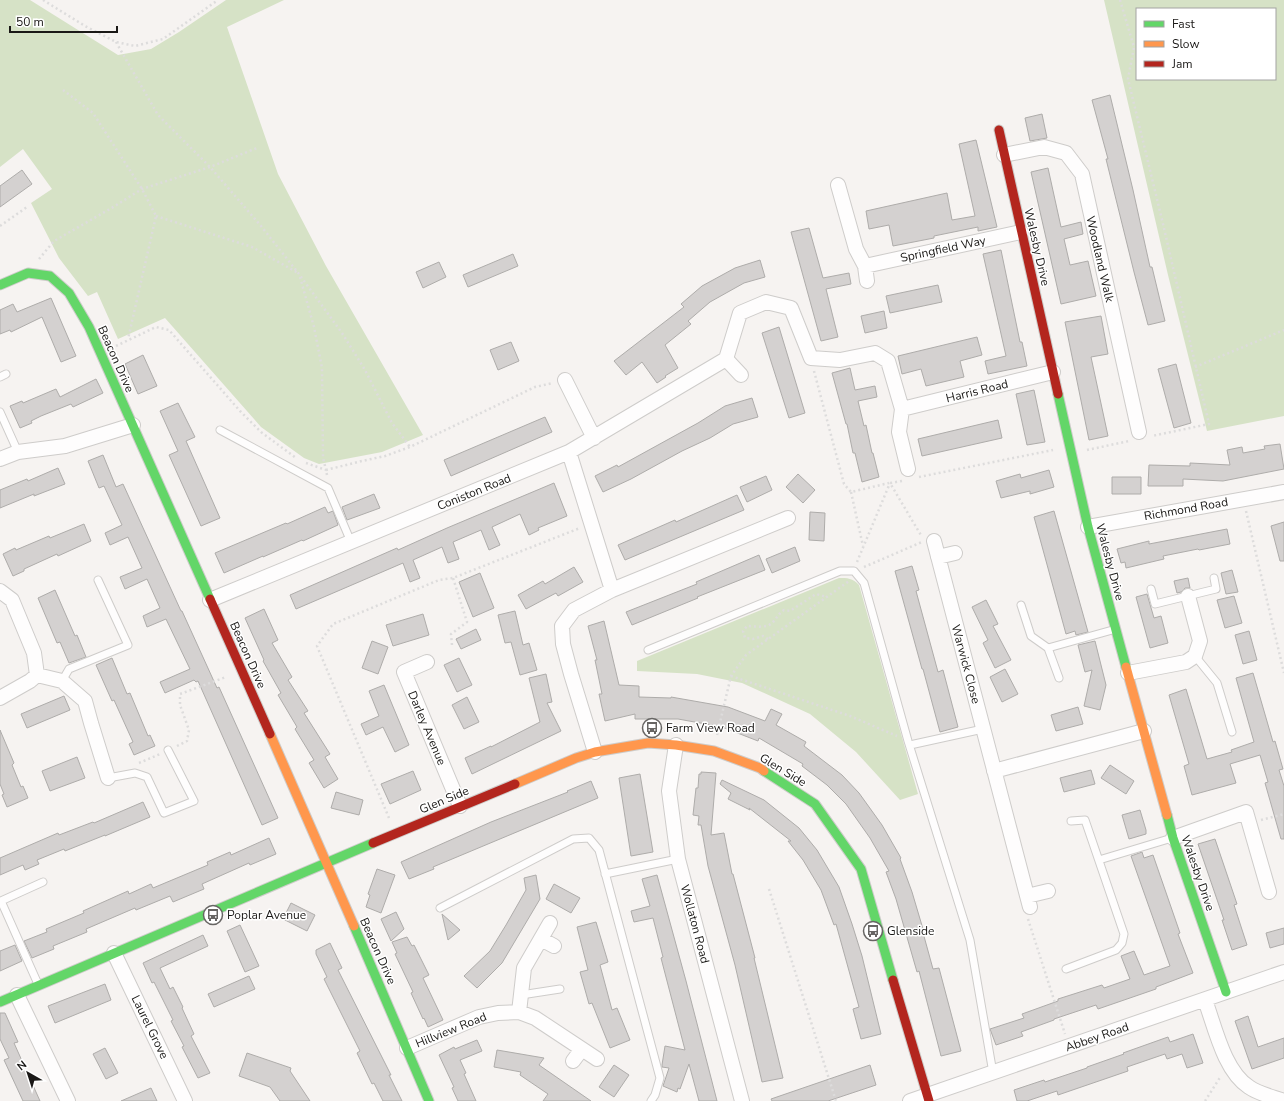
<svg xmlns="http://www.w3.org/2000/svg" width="1284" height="1101" font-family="'Nunito Sans',sans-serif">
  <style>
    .green { fill: #d6e2c6; fill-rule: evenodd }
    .building { fill: #d4d1d0; stroke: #aeacaa }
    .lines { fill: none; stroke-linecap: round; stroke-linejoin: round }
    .lane-casing { stroke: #ceccca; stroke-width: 9 }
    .street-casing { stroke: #ceccca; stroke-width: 16 }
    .fast-casing { stroke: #ceccca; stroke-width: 11 }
    .slow-casing { stroke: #ceccca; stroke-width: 11 }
    .jam-casing { stroke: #ceccca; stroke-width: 11 }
    .path { stroke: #dddcdc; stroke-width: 2.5; stroke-dasharray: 2 3; stroke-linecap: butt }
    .lane { stroke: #fefdfd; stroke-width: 7 }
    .street { stroke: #fefdfd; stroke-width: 14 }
    .fast { stroke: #63d668; stroke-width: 9 }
    .slow { stroke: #ff974d; stroke-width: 9 }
    .jam { stroke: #b3261e; stroke-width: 9 }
    .labels { text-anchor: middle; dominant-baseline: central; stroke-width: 3; stroke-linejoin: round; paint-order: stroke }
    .street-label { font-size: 12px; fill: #1a1816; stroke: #fff }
    .poi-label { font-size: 12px; fill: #1a1816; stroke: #fff; text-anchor: start }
  </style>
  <rect width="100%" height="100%" fill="#f6f3f1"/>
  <path class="green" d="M0,0H30L118,55L151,49L179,32L226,0H284L227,27L278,174L326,266L423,435L382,452L319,464L304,458L261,427L165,318L118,339L97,292L88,296L59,258L31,203L52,189L23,149L0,167Z
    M1104,0H1284V416L1207,431L1168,275ZM1137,9H1275V79H1137Z
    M839,578C847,578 853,578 859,585L918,794L900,800L856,752L810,714L742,683L697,674L637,671V661Z"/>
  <path class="building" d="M1110,95L1133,190L1150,267H1152L1165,321L1148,325L1134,272L1106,159H1108L1092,100Z
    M1042,114L1047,138L1030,141L1025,118Z
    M976,140L997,227L978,231V227L934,236V238L893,246L889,225L869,229L866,211L947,193L952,220L975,216L959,144Z
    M1048,168L1061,227L1081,222L1083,234L1064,239L1070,265L1088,261L1096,296L1061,304L1031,172Z
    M22,170L32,184L0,207V186Z
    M809,228L823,278L849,273L851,284L826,289L838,337L821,341L791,232Z
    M1001,250L1020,342H1022L1027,366L988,374L985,361L1006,356L983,254Z
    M513,254L518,266L468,287L463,275Z
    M760,260L765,277L744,283L710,302L688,321L691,324L665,345L678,368L665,376L666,377L657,383L642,362L626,375L614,361L684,307L681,304L702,286L735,268Z
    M439,262L446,277L423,288L416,272Z
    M938,285L942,302L890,313L886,296Z
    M51,298L76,356L61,362L42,317L11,332L10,330L0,334V310L13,304L17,312Z
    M884,311L887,328L865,333L861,316Z
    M1101,316L1108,354L1091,357L1108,436L1089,440L1065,322Z
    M779,327L805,413L789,418L762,333Z
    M977,337L982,355L960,361L964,377L926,386L921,369L902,374L898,356Z
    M511,342L519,361L498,370L490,350Z
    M143,355L157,386L138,394L125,364Z
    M1176,364L1191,423L1174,428L1158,369Z
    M850,368L855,390L875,386L877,397L858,401L864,426L866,425L872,453H873L879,477L862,482L855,453H853L847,424H846L832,373Z
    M96,379L103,393L73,407L71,404L41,416L31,421L32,423L20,428L10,406L22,401L23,403L56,389L60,397Z
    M1034,390L1045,442L1027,445L1016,394Z
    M752,398L758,417L733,424L710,438L682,451L631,479L603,492L595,476L617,465L618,467L698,423L725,406Z
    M178,403L195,437L186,441L220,518L201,526L169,455L178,451L160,411Z
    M545,417L552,432L451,476L444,460Z
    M998,420L1002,438L922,456L918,439Z
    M1280,444L1284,469L1223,481L1183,479V486H1148L1149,465L1190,466V463L1230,465L1227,450L1242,447L1243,453L1265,449L1264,446Z
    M103,455L116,487L123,484L181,611H182L217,688L219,687L278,818L262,825L198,681L196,682L194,680L165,693L160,682L190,669L166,619L147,627L143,616L160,608L147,579L125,589L120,577L142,568L128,537L110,545L105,533L122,525L104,486L99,488L88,461Z
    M58,468L65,484L34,496V494L0,508V490L27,479L28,481Z
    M1049,470L1054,487L1030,494V491L1001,498L996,481L1020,474L1021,478Z
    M798,474L815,490L803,503L786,487Z
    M766,476L772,490L747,502L740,487Z
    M1112,477H1141V494H1112Z
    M554,483L567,516L538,528L539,530L529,535L520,514L492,527L500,545L489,550L481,530L453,542L459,559L448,563L442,547L413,560L420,578L410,582L403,563L296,609L290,595L397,548L398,550L447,528Z
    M374,494L380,508L347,520L342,507Z
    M737,495L744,510L625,560L618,545L675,520L676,522Z
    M325,507L328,513L333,511L338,525L303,541L302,540L263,557V556L224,573L215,553L286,523L287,524Z
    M1054,511L1088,632L1076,635L1075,631L1066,634L1034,517Z
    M810,512L825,513L824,541L809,540Z
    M1284,522V561H1280L1271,526Z
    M84,524L91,541L58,556L57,554L24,569V571L13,576L3,554L15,548L16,550L49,536L50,538Z
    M1227,529L1230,544L1199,550L1198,549L1163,556L1164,559L1126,568L1125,562L1121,563L1117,549L1149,541V544Z
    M795,547L800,561L772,573L766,559Z
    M759,555L765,570L697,597L698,598L632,625L626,612L697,584L696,582Z
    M912,566L919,590L916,591L938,672L943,670L958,727L940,732L923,669H922L895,571Z
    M574,567L583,582L558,596L556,593L526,609L518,595L543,581L545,584Z
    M1232,570L1238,592L1226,594L1221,573Z
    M480,573L494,608L473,617L459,582Z
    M1188,578L1190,588H1185L1181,592L1177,593L1174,581Z
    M55,590L75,636L77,635L86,657L69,663L60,642L57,643L38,598Z
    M1147,594L1154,618L1161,616L1168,643L1150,648L1136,597Z
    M1234,596L1242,623L1225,628L1217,600Z
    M986,600L998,624L993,626L1011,660L995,668L983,643L988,640L972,607Z
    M264,609L278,640L272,643L292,677L288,680L308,711L304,713L330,754L325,757L338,779L324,788L309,763L314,760L295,729L297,727L278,695L281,693L263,661L264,660L245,618Z
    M515,611L523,645L529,643L537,670L520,675L511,642L505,643L498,615Z
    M423,614L429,635L393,646L386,625Z
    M604,621L619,685L639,686V697L671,698V697L728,707L765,721L771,709L782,714L776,725L806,742L804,746L842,775L859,793L882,825L901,858L900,859L912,892L923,929H922L933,969L939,968L961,1051L941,1056L919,971L917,972L896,899L886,872L889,871L870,838L846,804L827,785L802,766L803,764L759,738L758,741L722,727L678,719H635V714L605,721L599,694H602L595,660H597L588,626Z
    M476,629L481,640L461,649L456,639Z
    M1249,631L1257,660L1243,664L1235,635Z
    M372,641L388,647L378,674L362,668Z
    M1095,641L1106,685L1100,710L1084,706L1092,670L1085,672L1078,645Z
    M112,658L127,694L130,693L148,736L150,735L155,746L134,755L129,744L133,742L114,700L112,701L96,665Z
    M459,658L472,685L457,692L444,665Z
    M1005,669L1018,694L1002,702L990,677Z
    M1253,673L1273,742L1275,741L1283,769L1279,770L1284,786V839H1281L1265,783L1268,782L1260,755L1230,764L1236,783L1192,795L1184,766L1189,764L1169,695L1186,689L1207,759L1232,752L1231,750L1254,742L1236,678Z
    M546,674L552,702L547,703L561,731L472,774L465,758L491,746V747L540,722L529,678Z
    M384,685L409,745L395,752L383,727L366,735L361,724L379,716L369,691Z
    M64,696L70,710L27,728L21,714Z
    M467,697L479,722L464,729L452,705Z
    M1078,707L1083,724L1056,731L1051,715Z
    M0,730L14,763L12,765L21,787L23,786L28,798L7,807L2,795L4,794L0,784Z
    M77,757L85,778L50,791L42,771Z
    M1110,765L1134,781L1126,794L1101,778Z
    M1091,770L1095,784L1064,792L1060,778Z
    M413,771L421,790L390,804L381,784Z
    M701,772L716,773L711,835L724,833L732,874H733L755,958H754L783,1078L762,1082L735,965L708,866L701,825H698L699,816L693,815L696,788H698L699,774H701Z
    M640,774L653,852L631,856L619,778Z
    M722,780L764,800L799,828L817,850L839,887L852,924L862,956L881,1034L861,1039L853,1009L859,1007L836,924L834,925L821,890L803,860L788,841H791L749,808L750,810L728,799L731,793L720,784Z
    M591,781L598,798L433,867L434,869L409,879L401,862L491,822L568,792L567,791Z
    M336,792L363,800L359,815L331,808Z
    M143,802L150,817L105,836V835L65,851L64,849L37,860L39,864L25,870L23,865L0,875V858L58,833L59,835L93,822L94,823Z
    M1140,810L1146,830V834L1129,839L1122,815Z
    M269,838L276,854L250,865L249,863L202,884L204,889L173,902L170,896L136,910L135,908L86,929L87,932L53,946L54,949L32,958L24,941L47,932L46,929L84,913L83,911L128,891L129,894L151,884L153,888L208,865L207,862L230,852L231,855Z
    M1215,839L1237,904L1234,905L1247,945L1232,950L1222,920H1224L1198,844Z
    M1142,852L1144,858L1153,855L1180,933L1178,934L1193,973L1156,987V989L1098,1009L1096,1005L1054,1019V1020L1021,1032L1023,1036L996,1045L990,1029L1024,1018L1022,1014L1058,1001V999L1102,985L1104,988L1130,979L1121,956L1134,951L1144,975L1170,966L1131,856Z
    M377,869L395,875L381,913L366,907L370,895L368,894Z
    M536,875L540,899L502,963L477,988L464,976L490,951L506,925L526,890L524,878Z
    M657,875L686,981L717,1101H699L689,1064L680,1089L678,1088L677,1092L663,1086L669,1068L662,1067V1065L665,1046L685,1050L661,958L663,957L653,918L634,922L631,911L650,906L642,879Z
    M554,884L580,898L571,913L546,899Z
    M291,903L315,915L307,931L283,919Z
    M396,912L404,929L391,941L381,919Z
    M442,914L460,930L448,940Z
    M596,922L608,962L600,965L612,1010L617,1008L630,1040L610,1048L592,1003L589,1004L580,972L588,970L577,927Z
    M240,925L259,966L245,972L227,931Z
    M1284,928V944L1270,948L1266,933Z
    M203,935L208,946L160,968L170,989L173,987L183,1007L182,1008L194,1034L191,1036L210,1073L198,1078L182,1047L184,1046L171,1021L173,1020L154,982L152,983L143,963Z
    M407,937L412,946L414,945L429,975L423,978L443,1020L428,1027L424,1018L423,1019L411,993L413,992L395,954L397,953L392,942Z
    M330,943L342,968L338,970L391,1075H389L402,1101H383L374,1083L372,1084L357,1053L360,1051L324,979L327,977L316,954V950Z
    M15,945L22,961L0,971V951Z
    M249,976L255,989L214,1007L208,994Z
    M105,984L111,1000L55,1023L48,1006Z
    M0,1013H5L18,1042L14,1043L40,1101H23L4,1060L9,1058L0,1039Z
    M1248,1016L1258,1047L1284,1038V1058L1252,1069L1235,1021Z
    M1193,1034L1203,1063L1187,1068L1182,1054L1167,1059L1165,1054L1127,1067L1128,1071L1058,1095L1057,1091L1027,1101H1017L1014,1090L1044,1080L1045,1082L1087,1068V1067L1124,1054L1123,1053L1168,1037L1170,1042Z
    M477,1040L482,1051L460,1060L466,1073L464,1074L476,1101H458L452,1088L454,1087L439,1055L454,1047L455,1049Z
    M105,1048L118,1073L106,1079L93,1054Z
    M497,1050L544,1058L539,1065L591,1101H543L548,1094L520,1075L521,1072L494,1067Z
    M247,1053L291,1068L290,1071L310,1101H280L270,1087L239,1076Z
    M614,1065L629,1075L614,1097L599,1087Z
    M870,1065L876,1085L828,1101H772L771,1099Z
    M151,1088L157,1101H121Z"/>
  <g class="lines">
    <defs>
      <path id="lane" d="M0,377L6,374
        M0,412L18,452
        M220,430L328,488L351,542
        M1151,589L1155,604L1216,589L1214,578
        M1021,605L1031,636L1048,648L1059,678
        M1048,648L1116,629
        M648,650L840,571H854L864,583L908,741L970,940L993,1073
        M1195,656L1217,683L1232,732
        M62,681L69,669L128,645L98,580
        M910,745L983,729
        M108,778L135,773L147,777L164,813L194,801L168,750
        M1099,860L1172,838
        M605,874L678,859
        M440,908L573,839L589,838L599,850L660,1078L655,1095L651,1101
        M1066,969L1116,950L1122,943L1124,934L1085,820L1071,821
        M38,984L1,901L43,882
        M521,995L560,989"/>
      <path id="street" d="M1004,155L1044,147L1066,153L1082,174L1139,432
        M838,185L856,249L865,266L1021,232
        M865,266L867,281
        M726,359L740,313L766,302L791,308L811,358L840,360L875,353L888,361L902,409L899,432L908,469
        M726,359L741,375
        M565,380L594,438
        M902,409L1053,372
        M569,452L612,590
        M0,459L18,452L65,446L133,425
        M1088,527L1284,492
        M934,541L1030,907
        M938,557L955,553
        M0,591L12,600L34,653L37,675L30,681L0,698
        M210,600L569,452L726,359
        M427,662L404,672L460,806
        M1128,673L1186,662L1195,656L1200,641L1188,596
        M37,675L62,681L85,701L91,723L108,778
        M676,745L669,791L678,859L742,1101
        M595,752L571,674L563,644L562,626L574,610L612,590L788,518
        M994,771L1144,731
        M1173,838L1246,812L1269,892
        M1027,896L1048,891
        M541,939L554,946
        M114,953L185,1101
        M17,995L68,1101
        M1205,1000C1215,1027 1224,1071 1249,1087C1259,1094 1273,1097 1284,1101
        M519,1012L524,968L550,923
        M407,1048L479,1017L498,1013L519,1012L535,1018L597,1059
        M573,1061L582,1049
        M910,1101L1284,972"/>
      <path id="fast" d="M0,285L28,273L50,276L69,293L89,327L210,599
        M1058,394L1088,527L1126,667
        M764,771L815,804L861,869L893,980
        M1167,815L1173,838L1226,992
        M354,926L429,1101
        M0,1002L373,843"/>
      <path id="slow" d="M1126,667L1167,815
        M270,734L354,926
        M515,784L576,758L595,752L648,743L676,745L714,751L760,768L764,771"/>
      <path id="jam" d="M999,130L1058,394
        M210,599L270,734
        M373,843L515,784
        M893,980L929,1101"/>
    </defs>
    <use href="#lane" class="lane-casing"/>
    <use href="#street" class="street-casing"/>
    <use href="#fast" class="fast-casing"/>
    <use href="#slow" class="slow-casing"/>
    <use href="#jam" class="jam-casing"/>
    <path class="path" d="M43,0L85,26L116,42L135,46L163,39L218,0
      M1120,0L1134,47L1128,79L1163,224L1209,424L1152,436
      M116,42L158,115L210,167L261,226L299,274L342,333L365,370L392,423L410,447
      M63,90L93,113L142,189L156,216L128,339
      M156,216L252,247L298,273
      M0,226L27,207
      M39,259L54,241L110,209L142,189L210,167L257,148
      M300,277L314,327L322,368L323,458L326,470
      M116,346L156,327L169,330L240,411L261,432L296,458
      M1195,367L1284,330
      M814,371L844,484L851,492L889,483
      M1087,450L1129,441
      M306,463L326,470
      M327,475L326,470L362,461L385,456L410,447L535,387L553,383
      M919,477L1053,450
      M902,481L890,483L922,537
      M851,492L863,546
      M1246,511L1284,673
      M857,562L890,483
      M864,567L922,542
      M768,639L763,636L753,639L745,638L743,631L747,626C755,626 767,629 773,622C777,618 778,614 784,610L790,611L816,594L827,597
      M452,645L451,634L467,622L453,578
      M731,676L850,716L897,736
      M717,735L731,676L746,655L849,581
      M177,746L187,741L189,730L180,705V694L226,677
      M139,763L160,754
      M389,818L317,646L333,624L439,580L453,578L580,528
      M1261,820L1284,814
      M769,889L836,1101
      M1028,919L1065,1034
      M1205,1101L1221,1076"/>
    <use href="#lane" class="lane"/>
    <use href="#street" class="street"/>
    <use href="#fast" class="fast"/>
    <use href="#slow" class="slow"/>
    <use href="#jam" class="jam"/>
  </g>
  <defs>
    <symbol id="bus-ring" viewBox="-11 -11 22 22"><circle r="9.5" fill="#fff" stroke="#676563" stroke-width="1.5"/><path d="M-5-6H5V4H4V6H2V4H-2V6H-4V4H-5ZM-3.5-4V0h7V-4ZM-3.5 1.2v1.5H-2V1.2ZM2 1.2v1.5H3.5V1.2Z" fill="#676563"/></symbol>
  </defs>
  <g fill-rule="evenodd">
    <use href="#bus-ring" x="641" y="717" width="22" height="22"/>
    <use href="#bus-ring" x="202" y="904" width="22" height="22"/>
    <use href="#bus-ring" x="862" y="920" width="22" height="22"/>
  </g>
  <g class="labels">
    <g class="street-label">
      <text transform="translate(1037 247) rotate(77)">Walesby Drive</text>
      <text transform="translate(943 249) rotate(-12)">Springfield Way</text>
      <text transform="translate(1100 259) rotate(77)">Woodland Walk</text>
      <text transform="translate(116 359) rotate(66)">Beacon Drive</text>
      <text transform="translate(977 391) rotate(-14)">Harris Road</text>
      <text transform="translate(474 492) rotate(-22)">Coniston Road</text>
      <text transform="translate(1186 509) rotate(-10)">Richmond Road</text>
      <text transform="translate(1110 562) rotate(75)">Walesby Drive</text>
      <text transform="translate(248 655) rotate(66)">Beacon Drive</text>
      <text transform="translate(966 664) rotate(75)">Warwick Close</text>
      <text transform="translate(427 728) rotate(67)">Darley Avenue</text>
      <text transform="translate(783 770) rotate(31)">Glen Side</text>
      <text transform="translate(444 800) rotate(-23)">Glen Side</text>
      <text transform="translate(1198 873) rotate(71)">Walesby Drive</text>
      <text transform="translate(695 924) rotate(75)">Wollaton Road</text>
      <text transform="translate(378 951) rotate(66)">Beacon Drive</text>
      <text transform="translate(150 1027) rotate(64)">Laurel Grove</text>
      <text transform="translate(451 1030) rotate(-22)">Hillview Road</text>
      <text transform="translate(1097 1037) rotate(-19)">Abbey Road</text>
    </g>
    <g class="poi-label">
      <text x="666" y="728">Farm View Road</text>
      <text x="227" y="915">Poplar Avenue</text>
      <text x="887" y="931">Glenside</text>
    </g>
  </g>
  <rect x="1136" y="8" width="140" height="72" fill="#ffffff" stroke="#a3a3a2"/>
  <rect x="1144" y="21" width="20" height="6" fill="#63d668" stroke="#a3a3a2"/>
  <text x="1172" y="28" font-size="12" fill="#1a1816">Fast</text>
  <rect x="1144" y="41" width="20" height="6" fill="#ff974d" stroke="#a3a3a2"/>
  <text x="1172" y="48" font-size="12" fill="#1a1816">Slow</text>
  <rect x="1144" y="61" width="20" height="6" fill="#b3261e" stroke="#a3a3a2"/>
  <text x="1172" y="68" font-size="12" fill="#1a1816">Jam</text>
  <g transform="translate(28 1073) rotate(321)" stroke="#ffffff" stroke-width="3" paint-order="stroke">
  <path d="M0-3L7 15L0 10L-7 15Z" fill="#1a1816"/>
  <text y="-6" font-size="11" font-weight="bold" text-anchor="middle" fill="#1a1816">N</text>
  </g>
  <path d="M10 26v6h107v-6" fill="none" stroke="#1a1816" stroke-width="2"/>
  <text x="16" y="26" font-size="12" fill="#1a1816" stroke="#ffffff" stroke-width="3" paint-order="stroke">50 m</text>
</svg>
